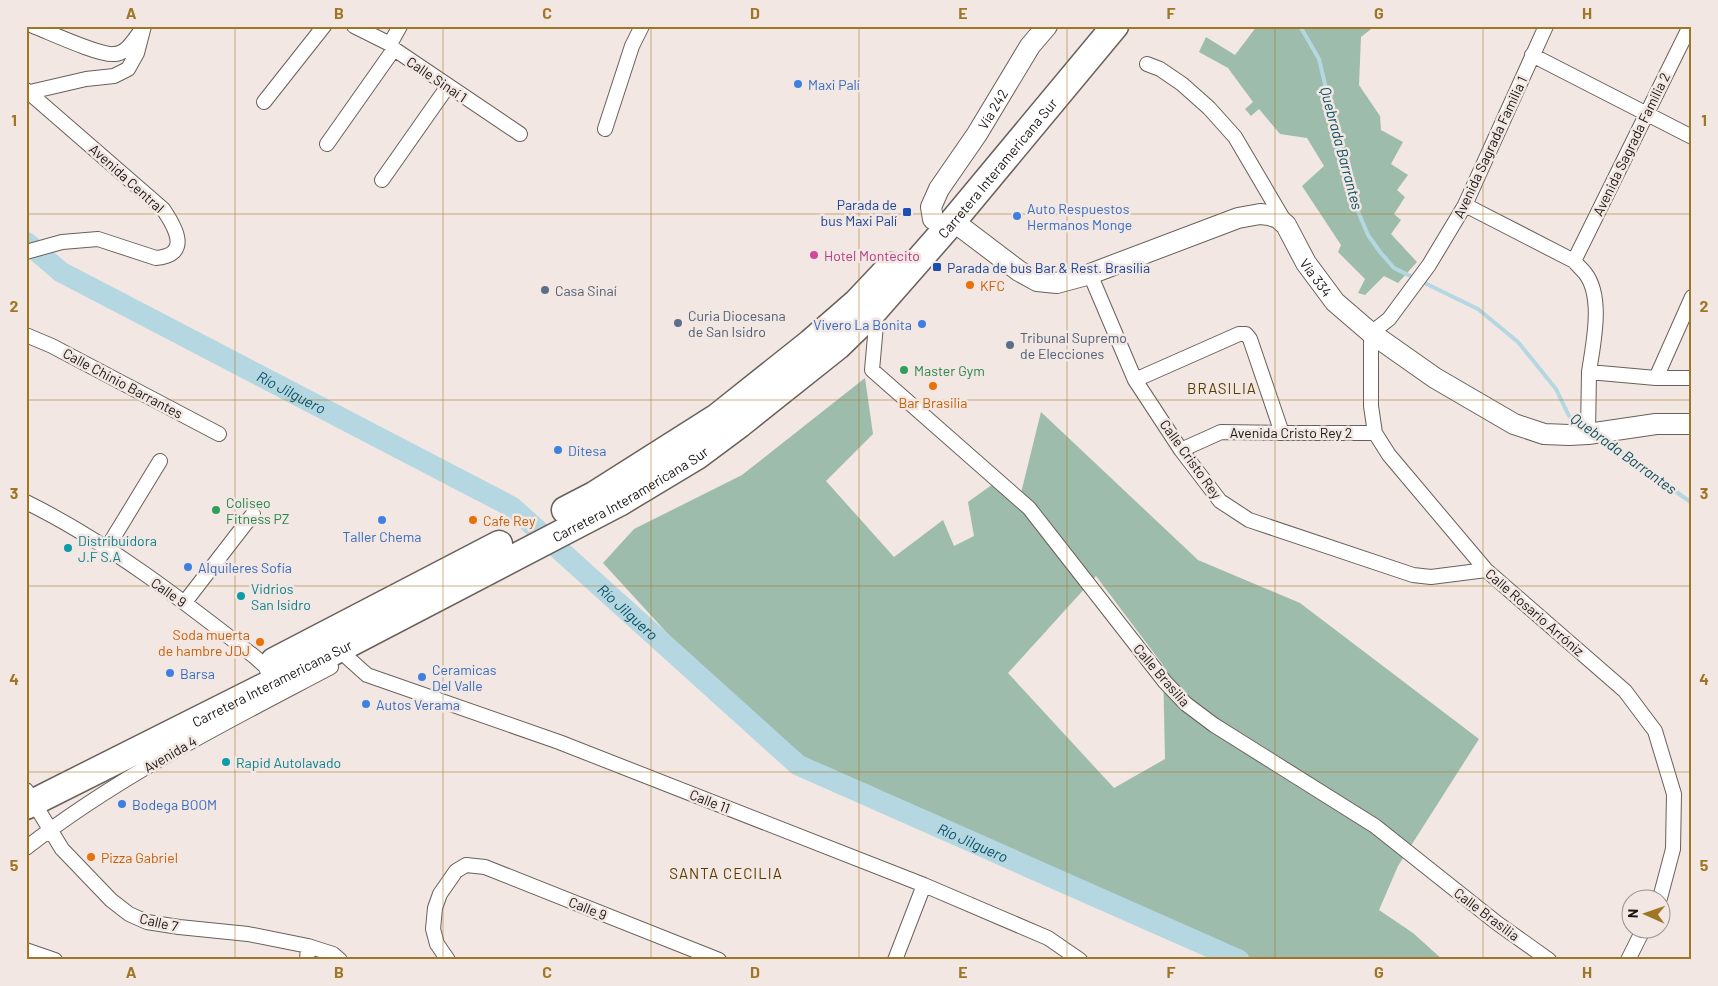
<svg xmlns="http://www.w3.org/2000/svg" width="1718" height="986" font-family="Barlow,sans-serif">
  <style>
    .forest { fill: #9ebcac; fill-rule: evenodd }
    .lines { fill: none; stroke-linecap: round; stroke-linejoin: round }
    .stream { stroke: #b4d7e2; stroke-width: 4 }
    .river { stroke: #b4d7e2; stroke-width: 21 }
    .street-casing { stroke: #69605c; stroke-width: 16 }
    .secondary-casing { stroke: #69605c; stroke-width: 22 }
    .highway-casing { stroke: #69605c; stroke-width: 29 }
    .street { stroke: #fff; stroke-width: 14 }
    .secondary { stroke: #fff; stroke-width: 20 }
    .highway { stroke: #fff; stroke-width: 26 }
    .grid { fill: none; stroke: #a07525; stroke-width: 1; stroke-opacity: 0.55 }
    .shop-dot { fill: #3f7fe0; stroke: #f2e7e2; stroke-width: 2 }
    .transit-dot { fill: #1a4fb4; stroke: #f2e7e2; stroke-width: 2 }
    .hotel-dot { fill: #d1479c; stroke: #f2e7e2; stroke-width: 2 }
    .food-dot { fill: #e8710a; stroke: #f2e7e2; stroke-width: 2 }
    .service-dot { fill: #5c6f8a; stroke: #f2e7e2; stroke-width: 2 }
    .leisure-dot { fill: #2e9e5b; stroke: #f2e7e2; stroke-width: 2 }
    .culture-dot { fill: #0f9aa8; stroke: #f2e7e2; stroke-width: 2 }
    .labels { text-anchor: middle; dominant-baseline: central; stroke-width: 5; stroke-linejoin: round; paint-order: stroke }
    .street-label { font-size: 14px; fill: #191514; stroke: #f2e7e2 }
    .shop-label { font-size: 14px; fill: #366cbe; stroke: #f2e7e2; text-anchor: start }
    .transit-label { font-size: 14px; fill: #164399; stroke: #f2e7e2; text-anchor: end }
    .hotel-label { font-size: 14px; fill: #b23c85; stroke: #f2e7e2; text-anchor: start }
    .food-label { font-size: 14px; fill: #c56008; stroke: #f2e7e2; text-anchor: start }
    .service-label { font-size: 14px; fill: #4e5e75; stroke: #f2e7e2; text-anchor: start }
    .leisure-label { font-size: 14px; fill: #27864d; stroke: #f2e7e2; text-anchor: start }
    .culture-label { font-size: 14px; fill: #0d838f; stroke: #f2e7e2; text-anchor: start }
    .water-label { font-size: 15px; font-style: italic; fill: #095163; stroke: #f2e7e2 }
    .neighbourhood-label { font-size: 15px; letter-spacing: 1px; fill: #593c00; stroke: #f2e7e2 }
    .neatline { fill: none; stroke: #a07525; stroke-width: 2 }
    .grid-label { font-size: 16px; text-anchor: middle; font-weight: bold; fill: #a07525 }
  </style>
  <rect width="100%" height="100%" fill="#f2e7e2"/>
  <path class="forest" d="M1257,26H1375L1361,37L1359,85L1380,116L1381,130L1403,142L1391,164L1408,175L1397,190L1405,197L1394,214L1401,220L1391,234L1417,262L1398,283L1384,276L1365,295L1358,293L1365,279L1338,252L1341,245L1302,186L1324,166L1307,138L1280,134L1259,109L1251,116L1245,109L1253,102L1228,68L1199,52L1206,37L1235,55Z
    M865,378L873,434L826,481L894,557L943,520L954,546L974,536L968,502L993,484L1018,505L1041,412L1198,560L1300,603L1479,739L1398,866L1379,910L1413,933L1443,960H1239L798,765L744,717L603,563L634,529L742,475ZM1096,576L1163,665L1165,759L1114,788L1008,673Z"/>
  <g class="lines">
    <path class="stream" d="M1300,26L1319,59L1342,156L1354,202L1368,235L1380,252L1394,268L1478,309L1518,342L1556,389L1569,416L1585,427
      M1603,440L1692,503"/>
    <path class="river" id="s1" d="M26,242L61,272L512,507L798,765L1239,960"/>
    <defs>
      <path id="street" d="M33,26C49,32 100,56 114,54C126,54 133,41 140,32
        M354,26L390,44L394,49L520,134
        M1546,26L1465,205L1429,265L1389,319L1371,333V406L1375,433L1389,455L1486,570L1625,691L1655,731L1674,794L1673,849L1660,898
        M390,44L400,26
        M1532,55L1692,137
        M1147,64L1160,69L1182,84L1209,108L1235,137L1285,222
        M26,90L163,209C176,228 191,255 156,258L98,239L62,242L26,252
        M30,92L86,79L114,76L128,69L137,53L144,26
        M264,102L324,26
        M605,129L632,46L642,26
        M327,144L394,49
        M382,180L448,86
        M1465,205L1574,261C1577,265 1582,269 1585,273C1604,297 1593,344 1589,372L1656,378H1692
        M1574,261L1690,26
        M1090,274L1135,380L1181,450L1220,501L1249,520L1413,575L1431,577L1486,570
        M875,311L876,325L872,370L1029,508L1165,682L1186,704L1214,725L1375,826L1497,923L1549,960
        M26,335L52,346L219,434
        M1656,378L1692,297
        M1135,380L1239,334H1246L1250,339L1282,433
        M1588,434L1589,372
        M1181,450L1221,432L1282,433H1375
        M26,502C109,543 182,600 255,657L265,666L271,678
        M107,548L160,461
        M185,602L253,514
        M343,647L348,658L367,675L559,742L924,885L1048,938L1080,960
        M26,790L62,849L111,900L129,914L147,922L179,927L248,934L308,946L333,954L340,960
        M26,848C120,775 227,722 331,667
        M26,950L55,960
        M307,960L308,946
        M448,960L437,944L433,929L435,908L440,894L456,871L466,865L485,867L719,960
        M895,960L924,885
        M1628,960L1644,928"/>
      <g id="secondary">
        <path id="s2" d="M933,219L931,207L939,189L977,134L1030,46L1047,26"/>
        <path id="s3" d="M953,221L1019,271L1037,281L1057,283L1090,274L1238,218L1260,214L1269,215L1278,218L1286,225L1306,263L1335,302L1371,333L1435,378L1514,424L1544,434L1569,435L1588,434L1656,424H1692"/>
      </g>
      <g id="highway">
        <path d="M565,510L594,495L717,417L810,343L857,302L891,266"/>
        <path d="M274,661L499,544"/>
        <path id="s4" d="M26,806L343,647L619,503L697,456L740,424L838,346L875,310L953,221L1115,26"/>
      </g>
    </defs>
    <use href="#street" class="street-casing"/>
    <use href="#secondary" class="secondary-casing"/>
    <use href="#highway" class="highway-casing"/>
    <use href="#street" class="street"/>
    <use href="#secondary" class="secondary"/>
    <use href="#highway" class="highway"/>
  </g>
  <path class="grid" d="M235,26V960M443,26V960M651,26V960M859,26V960M1067,26V960M1275,26V960M1483,26V960M26,214H1692M26,400H1692M26,586H1692M26,772H1692"/>
  <g class="shop-dot">
    <circle cx="798" cy="84" r="5"/>
    <circle cx="1017" cy="216" r="5"/>
    <circle cx="922" cy="324" r="5"/>
    <circle cx="558" cy="450" r="5"/>
    <circle cx="382" cy="520" r="5"/>
    <circle cx="188" cy="567" r="5"/>
    <circle cx="170" cy="673" r="5"/>
    <circle cx="422" cy="677" r="5"/>
    <circle cx="366" cy="704" r="5"/>
    <circle cx="122" cy="804" r="5"/>
  </g>
  <g class="transit-dot">
    <rect x="902" y="207" width="10" height="10" rx="2.5"/>
    <rect x="932" y="262" width="10" height="10" rx="2.5"/>
  </g>
  <circle class="hotel-dot" cx="814" cy="255" r="5"/>
  <g class="food-dot">
    <circle cx="970" cy="285" r="5"/>
    <circle cx="933" cy="386" r="5"/>
    <circle cx="473" cy="520" r="5"/>
    <circle cx="260" cy="642" r="5"/>
    <circle cx="91" cy="857" r="5"/>
  </g>
  <g class="service-dot">
    <circle cx="545" cy="290" r="5"/>
    <circle cx="678" cy="323" r="5"/>
    <circle cx="1010" cy="345" r="5"/>
  </g>
  <g class="leisure-dot">
    <circle cx="904" cy="370" r="5"/>
    <circle cx="216" cy="510" r="5"/>
  </g>
  <g class="culture-dot">
    <circle cx="68" cy="548" r="5"/>
    <circle cx="241" cy="596" r="5"/>
    <circle cx="226" cy="762" r="5"/>
  </g>
  <g class="labels">
    <g class="street-label">
      <text transform="translate(437 79) rotate(34)">Calle Sinaí 1</text>
      <text stroke="none"><textPath href="#s2" startOffset="128">Vía 242</textPath></text>
      <text transform="translate(1631 144) rotate(-64)">Avenida Sagrada Familia 2</text>
      <text transform="translate(1490 147) rotate(-65)">Avenida Sagrada Familia 1</text>
      <text stroke="none"><textPath href="#s4" startOffset="1175">Carretera Interamericana Sur</textPath></text>
      <text transform="translate(127 178) rotate(42)">Avenida Central</text>
      <text stroke="none"><textPath href="#s3" startOffset="428">Vía 334</textPath></text>
      <text transform="translate(123 383) rotate(28)">Calle Chinio Barrantes</text>
      <text x="1291" y="432">Avenida Cristo Rey 2</text>
      <text transform="translate(1191 459) rotate(54)">Calle Cristo Rey</text>
      <text stroke="none"><textPath href="#s4" startOffset="680">Carretera Interamericana Sur</textPath></text>
      <text transform="translate(169 592) rotate(35)">Calle 9</text>
      <text transform="translate(1535 612) rotate(41)">Calle Rosario Arróniz</text>
      <text transform="translate(1162 675) rotate(49)">Calle Brasilia</text>
      <text stroke="none"><textPath href="#s4" startOffset="275">Carretera Interamericana Sur</textPath></text>
      <text transform="translate(170 754) rotate(-30)">Avenida 4</text>
      <text transform="translate(710 801) rotate(21)">Calle 11</text>
      <text transform="translate(588 908) rotate(22)">Calle 9</text>
      <text transform="translate(1487 914) rotate(37)">Calle Brasilia</text>
      <text transform="translate(159 922) rotate(13)">Calle 7</text>
    </g>
    <g class="shop-label">
      <text x="808" y="84">Maxi Palí</text>
      <text x="1027" y="208">Auto Respuestos<tspan x="1027" dy="16">Hermanos Monge</tspan></text>
      <text x="912" y="324" text-anchor="end">Vivero La Bonita</text>
      <text x="568" y="450">Ditesa</text>
      <text x="382" y="536" text-anchor="middle">Taller Chema</text>
      <text x="198" y="567">Alquileres Sofía</text>
      <text x="432" y="669">Ceramicas<tspan x="432" dy="16">Del Valle</tspan></text>
      <text x="180" y="673">Barsa</text>
      <text x="376" y="704">Autos Verama</text>
      <text x="132" y="804">Bodega BOOM</text>
    </g>
    <g class="transit-label">
      <text x="897" y="204">Parada de<tspan x="897" dy="16">bus Maxi Palí</tspan></text>
      <text x="947" y="267" text-anchor="start">Parada de bus Bar &amp; Rest. Brasilia</text>
    </g>
    <g class="hotel-label">
      <text x="824" y="255">Hotel Montecito</text>
    </g>
    <g class="food-label">
      <text x="980" y="285">KFC</text>
      <text x="933" y="402" text-anchor="middle">Bar Brasilia</text>
      <text x="483" y="520">Cafe Rey</text>
      <text x="250" y="634" text-anchor="end">Soda muerta<tspan x="250" dy="16">de hambre JDJ</tspan></text>
      <text x="101" y="857">Pizza Gabriel</text>
    </g>
    <g class="service-label">
      <text x="555" y="290">Casa Sinaí</text>
      <text x="688" y="315">Curia Diocesana<tspan x="688" dy="16">de San Isidro</tspan></text>
      <text x="1020" y="337">Tribunal Supremo<tspan x="1020" dy="16">de Elecciones</tspan></text>
    </g>
    <g class="leisure-label">
      <text x="914" y="370">Master Gym</text>
      <text x="226" y="502">Coliseo<tspan x="226" dy="16">Fitness PZ</tspan></text>
    </g>
    <g class="culture-label">
      <text x="78" y="540">Distribuidora<tspan x="78" dy="16">J.F S.A</tspan></text>
      <text x="251" y="588">Vidrios<tspan x="251" dy="16">San Isidro</tspan></text>
      <text x="236" y="762">Rapid Autolavado</text>
    </g>
    <g class="water-label">
      <text transform="translate(1342 148) rotate(75)">Quebrada Barrantes</text>
      <text stroke="none"><textPath href="#s1" startOffset="306">Río Jilguero</textPath></text>
      <text transform="translate(1624 453) rotate(36)">Quebrada Barrantes</text>
      <text stroke="none"><textPath href="#s1" startOffset="711">Río Jilguero</textPath></text>
      <text stroke="none"><textPath href="#s1" startOffset="1131">Río Jilguero</textPath></text>
    </g>
    <g class="neighbourhood-label">
      <text x="1222" y="388">BRASILIA</text>
      <text x="726" y="873">SANTA CECILIA</text>
    </g>
  </g>
  <rect width="1718" height="986" fill="none" stroke="#f2e7e2" stroke-width="55"/>
  <g transform="translate(1646 914) rotate(272)"><circle r="24" fill="#f2e7e2" stroke="#9b9390"/>
  <path d="M0-4L9 19L0 12L-9 19Z" fill="#a07525"/>
  <text y="-8" font-size="14" font-weight="bold" text-anchor="middle" fill="#191514">N</text>
  </g>
  <rect x="28" y="28" width="1662" height="930" class="neatline"/>
  <g class="grid-label">
    <text x="131" y="19">A</text>
    <text x="339" y="19">B</text>
    <text x="547" y="19">C</text>
    <text x="755" y="19">D</text>
    <text x="963" y="19">E</text>
    <text x="1171" y="19">F</text>
    <text x="1379" y="19">G</text>
    <text x="1587" y="19">H</text>
    <text x="14" y="126">1</text>
    <text x="1704" y="126">1</text>
    <text x="14" y="312">2</text>
    <text x="1704" y="312">2</text>
    <text x="14" y="499">3</text>
    <text x="1704" y="499">3</text>
    <text x="14" y="685">4</text>
    <text x="1704" y="685">4</text>
    <text x="14" y="871">5</text>
    <text x="1704" y="871">5</text>
    <text x="131" y="978">A</text>
    <text x="339" y="978">B</text>
    <text x="547" y="978">C</text>
    <text x="755" y="978">D</text>
    <text x="963" y="978">E</text>
    <text x="1171" y="978">F</text>
    <text x="1379" y="978">G</text>
    <text x="1587" y="978">H</text>
  </g>
</svg>
